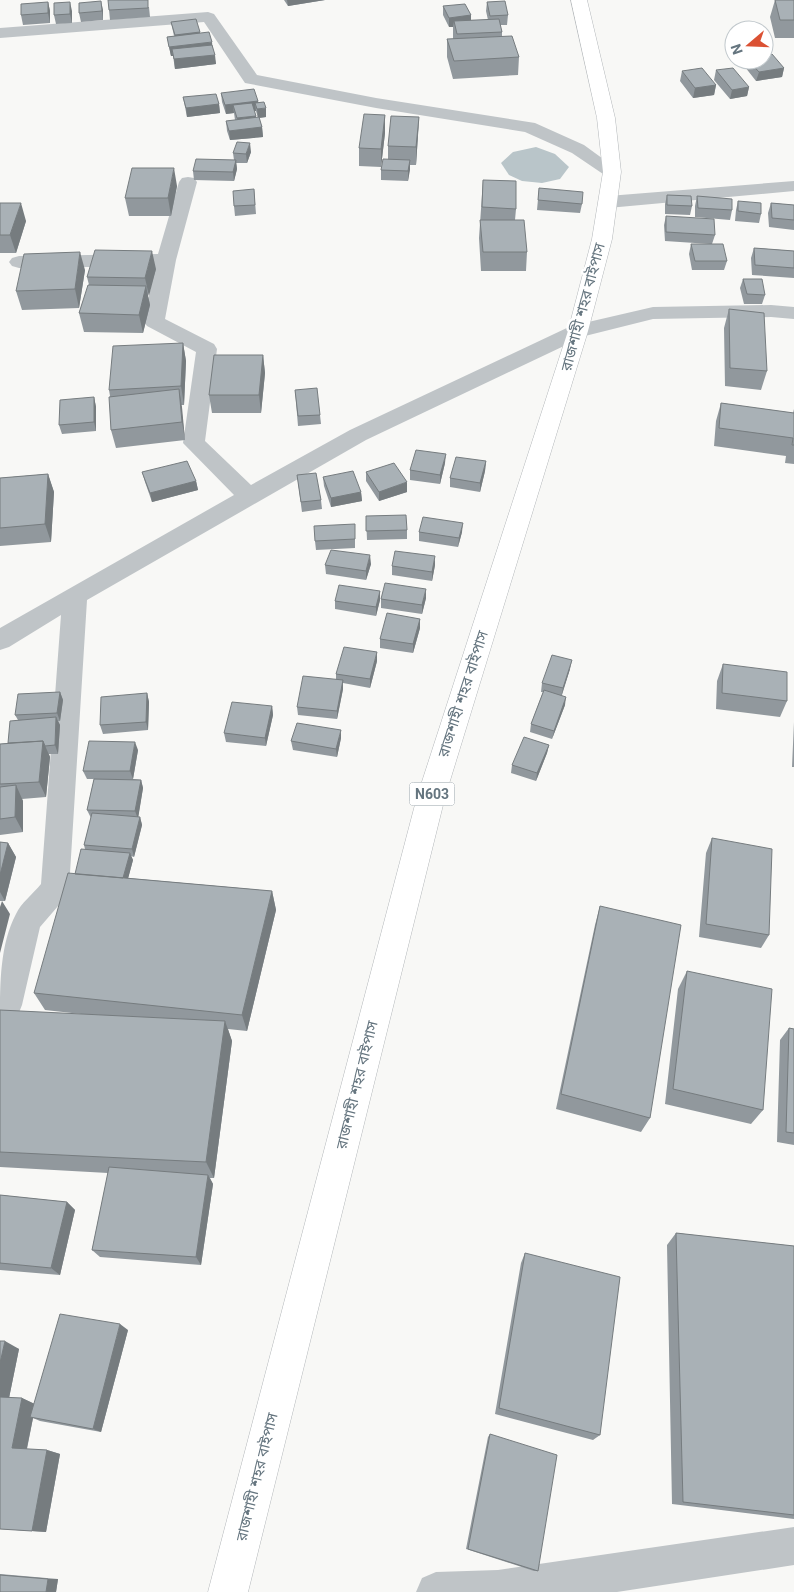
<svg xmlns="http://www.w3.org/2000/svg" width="794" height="1592" font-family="Roboto,'Noto Sans Bengali',sans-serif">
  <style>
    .water { fill: #b9c5c9 }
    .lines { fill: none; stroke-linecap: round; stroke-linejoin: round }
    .trunk-casing { stroke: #b3b7ba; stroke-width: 1 }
    .minor { fill: #bfc4c7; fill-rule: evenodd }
    .trunk { fill: #fff; fill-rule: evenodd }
    .wall { fill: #91989d; fill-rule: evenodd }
    .shaded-wall { fill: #767c7f }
    .building { fill: #a9b1b6; stroke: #767c7f }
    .labels { text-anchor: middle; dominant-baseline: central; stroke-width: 5; stroke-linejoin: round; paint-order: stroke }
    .shield { fill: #fff; stroke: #939ea5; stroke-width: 1 }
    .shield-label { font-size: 14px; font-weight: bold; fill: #65757f }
    .street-label { font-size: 15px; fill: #65757f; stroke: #fff }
  </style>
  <rect width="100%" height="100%" fill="#f8f8f6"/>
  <path class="water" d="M536,147L555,154L569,167L560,179L542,183L522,181L509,175L501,163L513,152Z"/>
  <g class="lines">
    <defs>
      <path id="trunk" d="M571,0H587L615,118L621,172L612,239L588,331L445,797L248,1592H208L417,797L568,331L592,239L603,172L597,118Z"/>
    </defs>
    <use href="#trunk" class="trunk-casing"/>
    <path class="minor" d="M208,12L214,14L257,75L376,98L535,123L584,145L621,172L618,176H606L572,153L525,132L376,108L245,83L204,22L0,38V28Z
      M188,177L194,178L197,182L176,260L165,319L214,344L217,349L205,441L251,485L350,430L571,326L653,307L771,305L794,307V319L771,317L653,319L585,336L366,440L87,600L69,889L65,898L40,927L22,1005L18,1015L7,1019L0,1017C0,984 0,944 16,914C21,903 33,894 41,884L61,615L9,647L0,650V628L234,495L183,443L196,352L147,326L144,322L155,266L19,268L12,266L9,262L12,258L19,256L158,254L179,182L182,178Z
      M794,181V191L608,208L601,206L599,202L601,198L608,196Z
      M794,1527V1565L617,1592H416L422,1578L436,1572L498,1570Z"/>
    <use href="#trunk" class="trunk"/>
  </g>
  <path class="wall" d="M284,0H325L288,6Z
    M775,0H794V38H775L770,17Z
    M48,2L50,11V23L23,25L21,15Z
    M487,2L508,15L507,25H500L502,32V36L519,57L518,75L453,79L447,57V39H453V27H449L443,15V6L471,15V20H488L486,11Z
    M149,7L150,17L110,20L109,10Z
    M103,10V20L81,22L79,13Z
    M72,11V23L56,24L54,15Z
    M171,22L200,33L212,46L216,64L175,69L173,56H171L167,37L174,36Z
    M746,60H764L784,68L782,77L756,81L745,67Z
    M716,70L749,87L747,96L730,99L714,80Z
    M682,71L716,85L714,95L693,98L680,81Z
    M221,93L258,101L266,117L259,118L262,127L263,137L230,140L227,131L226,121L235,120L234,113L226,114L222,102ZM254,111H256L258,118H256Z
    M183,97L219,104L220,113L187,117Z
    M385,115V133L381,167L359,166V148Z
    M419,117L418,135L416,165H410L408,181L381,180V170L388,159V146Z
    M251,152L247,163H236L237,169L234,181L194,180L193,171L234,160L233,153Z
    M483,180L516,209L515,220L527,252L526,271H481L479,238Z
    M177,186L171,216H129L125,198Z
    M539,188L582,204L580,213L537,210Z
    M254,189L256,214L235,216L234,206Z
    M667,195L692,206L690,215L665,214V204Z
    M697,196L732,210L730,220L695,217V206Z
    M738,201L761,214L759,223L735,221L736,210Z
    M0,203L26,221L16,253H0Z
    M771,203L794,205V230L769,227L768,213Z
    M666,216L715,235L712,244L727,261L724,270H692L689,254L691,244H710L665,241L664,225Z
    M754,248L794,251V278L752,275L751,258Z
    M156,269L148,296L150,305L143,333L84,332L79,313L89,285L87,277Z
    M85,270L79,308L22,310L16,291Z
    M743,279L765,295L762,304H744L740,288Z
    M729,309L767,371L761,390L725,386L724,328Z
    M183,343L186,361L184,405H181L185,440L116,448L111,430L110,396L109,390Z
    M263,355L265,373L261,413H212L209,395Z
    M295,390L320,415L321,424L298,426Z
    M94,397L96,407V431L62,434L59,425Z
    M721,403L793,413L794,409V464L785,463L786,456L714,446L716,421Z
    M486,461L485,471L480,492L450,487V478Z
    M445,463L440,484L410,480V470Z
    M142,472L196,481L198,490L152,502L145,482Z
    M366,472L407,492L379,501L366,481Z
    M48,474L54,492L51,542L0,546V478Z
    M297,475L321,500L322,509L302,512Z
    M323,477L361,492L362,501L331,507L324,486Z
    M366,516L407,530V539L367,540Z
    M355,524V548L316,550L315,541Z
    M419,532H462L458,547L419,541Z
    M371,564L366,580L326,574L325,565Z
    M435,565L432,581L392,575V566Z
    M380,591V600L376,616L335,609V601Z
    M426,598L422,614L381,608V599Z
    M420,619V628L413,653L380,648V639Z
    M377,661L370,688L343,683V689L337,719L298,715L297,707L336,679V674Z
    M723,664L787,701L780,717L716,709L717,681Z
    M570,669L562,695L565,705L552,739L530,732L531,724L543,692H541L542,683Z
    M60,692L63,700L60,721H58L60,725L58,754H49L50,757L46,797L22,799L23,801V832L0,835V744L8,743L18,720L15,715Z
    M147,693L149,702L148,730L103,734L100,725Z
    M272,706L273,715L266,746L226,742L224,733Z
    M794,722V767H792Z
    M341,738L337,757L293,750L291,741Z
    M549,745L547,753L536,781L511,773L512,765Z
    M138,750L133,779L141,780L143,788L138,817H140L142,825L134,857L131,856L133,860L128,878L272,891L276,910L247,1031L228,1029L232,1041L214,1178H210L213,1184L201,1265L100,1257L92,1250L108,1173L0,1167V1010L90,1015L45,1010L34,993L75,874L85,849L84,845L91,818L87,810L94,779H87L83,771Z
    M712,838L769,935L761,948L699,937L706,853Z
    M0,842L8,843L16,857L5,901H0Z
    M600,906L650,1118L641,1132L556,1109L595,925Z
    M687,971L763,1110L751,1124L665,1104L678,989Z
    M789,1028L794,1029V1145L777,1142L780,1040Z
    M0,1195L67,1202L75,1210L60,1275L0,1270Z
    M676,1233L794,1246V1519L672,1504L667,1245Z
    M525,1253L600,1435L593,1440L495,1414L521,1263Z
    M128,1330L101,1432L40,1421L33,1418L27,1449L47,1450L60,1454L46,1532L0,1529V1341L19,1349L9,1398H22L34,1404Z
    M490,1434L538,1571H534L466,1549L488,1437Z
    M0,1574L58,1579L56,1592H0Z"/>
  <path class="shaded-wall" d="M287,0H325L288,6Z
    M101,1L103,10V20L102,11Z
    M48,2L50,11V23L48,13Z
    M70,2L72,11V23L70,14Z
    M471,15V25L454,21L453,27H449V18Z
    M200,32L201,41L176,44L175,35Z
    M212,42L213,52L172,49L173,56H171L169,47Z
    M215,55L216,64L175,69L174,59Z
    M784,68L782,77L756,81L759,72Z
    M716,85L714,95L693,98L695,88Z
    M749,87L747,96L730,99L732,90Z
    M258,101V109L266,108V117L258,118L257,109L255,103L256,111L235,113L233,105L234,113L226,114L225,105Z
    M219,104L220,113L187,117L186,108Z
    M385,115V133L381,167V149Z
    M256,116L257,126L238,128L237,118Z
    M419,117L418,135L416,165V147Z
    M262,127L263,137L230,140L229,131Z
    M250,143L251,152L247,163L246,154Z
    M236,160L237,169L234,181L233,172Z
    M410,160V170L408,181V171Z
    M174,168L177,186L171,216L168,198Z
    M21,203L26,221L16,253L10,235Z
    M152,251L156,269L149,296L145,278Z
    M80,252L85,270L79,308L75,289Z
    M146,286L150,305L143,333L139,315Z
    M183,343L186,361L184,405L181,386Z
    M263,355L265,373L261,413L259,395Z
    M179,389L182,407L185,440L182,422Z
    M94,397L96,407V431L94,422Z
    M446,454L445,463L440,484V475Z
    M486,461L485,471L480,492V483Z
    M48,474L54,492L51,542L45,524Z
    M196,481L198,490L152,502L150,493Z
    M407,482V492L379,501V492Z
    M361,492L362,501L331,507V498Z
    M463,523L462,532L458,547L459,538Z
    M370,555L371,564L366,580V571Z
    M435,556V565L432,581V572Z
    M426,589V598L422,614V605Z
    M380,591V600L376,616V607Z
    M420,619V628L413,653V644Z
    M377,652V661L370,688V679Z
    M572,660L570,669L561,697L563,688Z
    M343,680V689L337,719V711Z
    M60,692L63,700L60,721L57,713Z
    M147,693L149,702L148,730L146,722Z
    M566,697L565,705L552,739L554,731Z
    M272,706L273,715L266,746L265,738Z
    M56,717L60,725L58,754L55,745Z
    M341,730V738L337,757L336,749Z
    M43,741L50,757L46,797L39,782Z
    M135,742L138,750L133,779L130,771Z
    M549,745L547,753L536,781L537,773Z
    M141,780L143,788L138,819L135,811Z
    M16,785L23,801V832L15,817Z
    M140,817L142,825L134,857L132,849Z
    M8,843L16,857L5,901L0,892V875Z
    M130,853L133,860L124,894L121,886Z
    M272,891L276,910L247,1031L242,1015Z
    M2,901L10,914L0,953V907Z
    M225,1021L232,1041L214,1178L206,1162Z
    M208,1175L213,1184L201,1265L196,1257Z
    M67,1202L75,1210L60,1275L51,1268Z
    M120,1324L128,1330L101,1432L93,1429Z
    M5,1341L19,1349L8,1403L0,1400V1363Z
    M22,1398L35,1404L30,1417L33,1418L26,1452L12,1448Z
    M47,1450L60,1454L46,1532L32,1531Z
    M48,1579H58L56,1592H46Z"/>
  <path class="building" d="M108,0H148V8L109,10Z
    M775,0H794V20H780Z
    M101,1L102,11L79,13V3Z
    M505,1L508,15L490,16L487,2Z
    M48,2V13L21,15V4Z
    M70,2V14L54,15V3Z
    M465,4L471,15L449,18L443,6Z
    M196,19L200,32L175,35L171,22Z
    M499,19L502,32L457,34L454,21Z
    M209,32L212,42L169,47L167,37Z
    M512,36L519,57L454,61L447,39Z
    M212,45L215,55L174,59L172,49Z
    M772,54L784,68L759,72L748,60H764V56Z
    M702,68L716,85L695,88L682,71Z
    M733,68L749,87L732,90L716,70Z
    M254,89L258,101L225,105L221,93Z
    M216,94L219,104L186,108L183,97Z
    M264,102L266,108L257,109L255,103Z
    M252,103L256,116L237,118L233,105Z
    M364,114L385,115L381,149L359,148Z
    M391,116L419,117L416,147L388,146Z
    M259,117L262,127L229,131L226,121Z
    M237,142L250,143L246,154L233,153Z
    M196,159L236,160L233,172L193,171Z
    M383,159L410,160L408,171L381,170Z
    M132,168H174L168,198H125Z
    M483,180L516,181V209L482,207Z
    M539,188L583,192L582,204L538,200Z
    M254,189L255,205L234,206L233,191Z
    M667,195L691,196L692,206L667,205Z
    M697,196L732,199V210L698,208Z
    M738,201L761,203V214L738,211Z
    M0,203H21L10,235H0Z
    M771,203L794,205V220L772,218Z
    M666,216L714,219L715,235L666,232Z
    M480,220H524L527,252H483Z
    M691,244H723L727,261H695Z
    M754,248L794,251V268L755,265Z
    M95,250L152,251L145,278L87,277Z
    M80,252L75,289L16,291L24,254Z
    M743,279H762L765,295L747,294Z
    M88,285L146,286L139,315L79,313Z
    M729,309L764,313L767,371L730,368Z
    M183,343L181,386L109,390L113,346Z
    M214,355H263L259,395H209Z
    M317,388L320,415L298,416L295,390Z
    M179,389L182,422L111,430L109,397Z
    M94,397V422L59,425L60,400Z
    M721,403L794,413V445H792L793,438L719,428Z
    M416,450L446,454L440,475L410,470Z
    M456,457L486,461L480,483L450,478Z
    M187,461L196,481L150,493L142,472Z
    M394,463L407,482L379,492L366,472Z
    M353,471L361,492L331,498L323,477Z
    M316,473L321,500L301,502L297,475Z
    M48,474L45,524L0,528V478Z
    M406,515L407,530L366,531V516Z
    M423,517L463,523L459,538L419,532Z
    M355,524V539L315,541L314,526Z
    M331,550L370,555L366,571L325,565Z
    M395,551L435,556L432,572L392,566Z
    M385,583L426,589L422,605L381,599Z
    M339,585L380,591L376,607L335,601Z
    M387,613L420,619L413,644L380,639Z
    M344,647L377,652L370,679L336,674Z
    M552,655L572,660L563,688L542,683Z
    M723,664L787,672V701L722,693Z
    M303,676L343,680L337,711L297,707Z
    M544,690L566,697L554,731L531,724Z
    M60,692L57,713L15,715L18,694Z
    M147,693L146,722L100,725L101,697Z
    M232,702L272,706L265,738L224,733Z
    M56,717L55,745L45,746L43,741L8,743L10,721Z
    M297,723L341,730L336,749L291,741Z
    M524,737L549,745L537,773L512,765Z
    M43,741L39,782L0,784V744Z
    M89,741L135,742L130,771H83Z
    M94,779L141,780L135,811L87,810Z
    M16,785L15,817L0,819V787Z
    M92,813L140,817L132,849L84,845Z
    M712,838L772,849L769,935L706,924Z
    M0,842L8,843L0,875Z
    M81,849L130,853L123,878L75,874Z
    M68,873L272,891L242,1015L34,993Z
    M600,906L681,925L650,1118L561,1094Z
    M687,971L772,989L763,1110L673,1089Z
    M0,1010L225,1021L206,1162L0,1152Z
    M789,1028L794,1029V1133L786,1132Z
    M109,1167L208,1175L196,1257L92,1250Z
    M0,1195L67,1202L51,1268L0,1263Z
    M676,1233L794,1246V1515L683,1502Z
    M525,1253L620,1277L600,1435L499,1408Z
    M60,1314L120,1324L93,1429L30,1417Z
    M0,1341H5L0,1363Z
    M0,1397L22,1398L12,1448L47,1450L32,1531L0,1529Z
    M490,1434L557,1455L538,1571L468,1549Z
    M0,1575L48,1579L46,1592H0Z"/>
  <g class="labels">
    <rect class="shield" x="409.5" y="782.5" width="45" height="23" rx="4"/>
    <g class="shield-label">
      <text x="432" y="794">N603</text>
    </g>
    <g class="street-label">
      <text transform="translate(583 307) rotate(-75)">রাজশাহী শহর বাইপাস</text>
      <text transform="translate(463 694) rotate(-72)">রাজশাহী শহর বাইপাস</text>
      <text transform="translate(357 1085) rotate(-76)">রাজশাহী শহর বাইপাস</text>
      <text transform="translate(257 1477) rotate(-76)">রাজশাহী শহর বাইপাস</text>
    </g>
  </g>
  <g transform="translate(749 45) rotate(251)"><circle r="24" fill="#ffffff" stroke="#c1c8cc"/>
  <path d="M0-4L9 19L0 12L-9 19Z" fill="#db5133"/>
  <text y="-8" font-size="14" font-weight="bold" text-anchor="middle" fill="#65757f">N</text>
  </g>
</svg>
